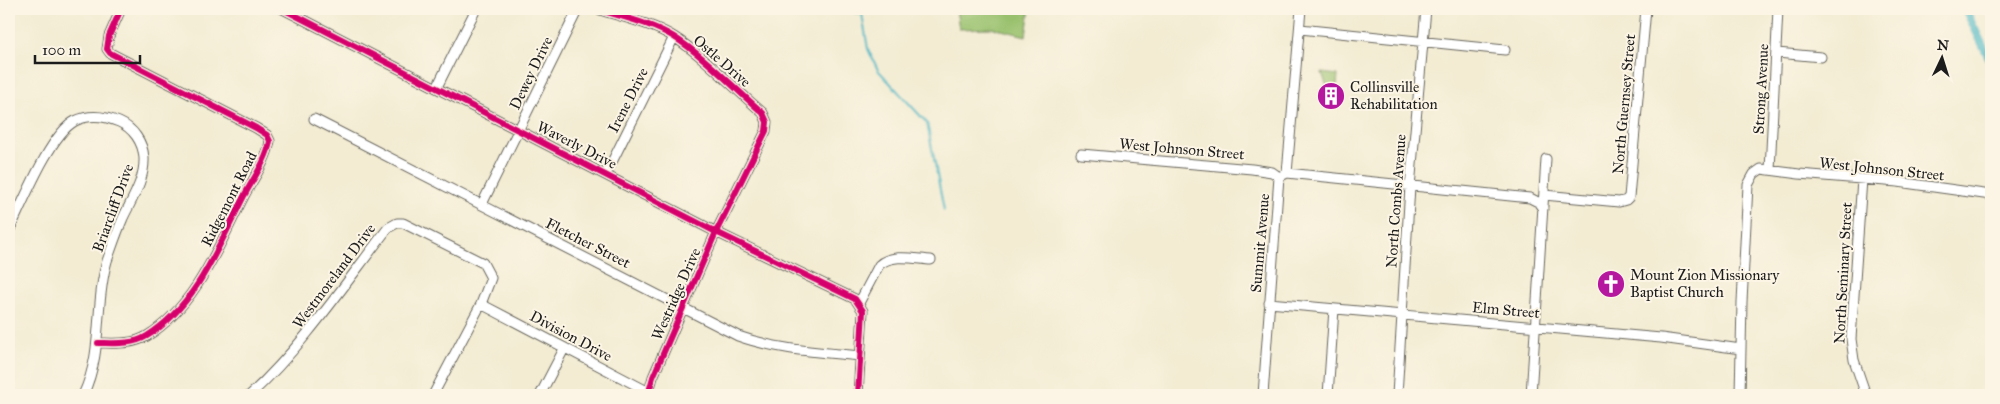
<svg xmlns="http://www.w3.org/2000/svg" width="2000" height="404" font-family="'IM FELL Great Primer',serif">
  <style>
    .green { fill: #99c16d; stroke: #5a6e44 }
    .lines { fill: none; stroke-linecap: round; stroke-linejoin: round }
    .stream { stroke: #49b6c4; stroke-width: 2 }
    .canal { stroke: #49b6c4; stroke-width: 8 }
    .minor-casing { stroke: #67655c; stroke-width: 11 }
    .minor { stroke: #fff; stroke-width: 9 }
    .cycleway-casing { stroke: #fcf5e5; stroke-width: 9 }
    .cycleway { stroke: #d6006c; stroke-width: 6 }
    .labels { text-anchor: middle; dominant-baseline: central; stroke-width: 4; stroke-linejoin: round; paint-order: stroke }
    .street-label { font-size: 15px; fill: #1c1c1c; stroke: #fcf5e5 }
    .poi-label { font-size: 15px; fill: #1c1c1c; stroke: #fcf5e5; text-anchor: start }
  </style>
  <rect width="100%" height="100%" fill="#fcf5e5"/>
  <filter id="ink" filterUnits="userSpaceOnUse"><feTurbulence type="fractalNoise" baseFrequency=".02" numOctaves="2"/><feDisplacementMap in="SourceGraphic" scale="10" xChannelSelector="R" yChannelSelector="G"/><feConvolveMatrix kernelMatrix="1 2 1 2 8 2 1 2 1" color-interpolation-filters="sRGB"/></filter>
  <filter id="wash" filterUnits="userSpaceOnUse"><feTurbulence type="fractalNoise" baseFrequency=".0096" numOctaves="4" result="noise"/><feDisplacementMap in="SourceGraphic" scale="20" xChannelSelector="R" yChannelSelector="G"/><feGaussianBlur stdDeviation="1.12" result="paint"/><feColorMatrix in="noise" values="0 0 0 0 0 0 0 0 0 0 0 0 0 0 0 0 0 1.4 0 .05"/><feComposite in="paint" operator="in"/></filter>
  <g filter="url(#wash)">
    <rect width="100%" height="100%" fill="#f3ecd3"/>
    <path class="green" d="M956,9H1030L1026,36L993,28L959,29Z
      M1322,73L1338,75L1337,86L1330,95Z"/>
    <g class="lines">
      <path class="stream" d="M838,9L862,14L868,49L878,70L927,123L944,210"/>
      <path class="canal" d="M1965,9L1991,62"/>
    </g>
  </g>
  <g filter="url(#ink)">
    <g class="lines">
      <defs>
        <path id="minor" d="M283,9L716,232L855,299L863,311L858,395
          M597,9C622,17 651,23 674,37C704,56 735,89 763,113L767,122L766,131L716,232L653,377L648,395
          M1300,29L1505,50
          M1777,53L1821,57
          M437,87L476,9
          M314,119L738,336C777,350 819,352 860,356
          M1081,154L1252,169L1272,172L1279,177
          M1770,170L1778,9
          M1287,173L1301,9
          M606,174L674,37
          M1279,177L1287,173L1530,198L1538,202L1543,209
          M1862,179L1851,339L1854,360L1866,395
          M1544,195L1619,202L1626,200L1629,197L1646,9
          M482,204L578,9
          M9,231C22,205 50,134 75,121C89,114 105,116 119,122C133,128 143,142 144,158C145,179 132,199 123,218C117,232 112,247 107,261C94,306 104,351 83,395
          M859,303L879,265C892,253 915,259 931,260
          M1269,303L1661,338L1741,349
          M481,304L649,392
          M98,343C114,343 132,345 147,336C196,306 219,245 244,196C253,179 267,160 270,141L267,135L256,128L110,53L107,49L109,36L121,9
          M250,395C303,346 344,285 388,228L397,223H403L483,263L491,278L481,304L433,395
          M540,395L564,349
          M1263,395L1279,177
          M1328,395L1334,309
          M1397,395L1410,187L1426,9
          M1531,395L1546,159
          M1740,395L1742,302L1748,185L1754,174L1761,169L1799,174L1898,182L1991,195"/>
      </defs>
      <use href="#minor" class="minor-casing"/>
      <use href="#minor" class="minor"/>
      <defs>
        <path id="cycleway" d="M283,9L716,232L855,299L863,311L858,395
          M597,9C622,17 651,23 674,37C704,56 735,89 763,113L767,122L766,131L716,232L653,377L648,395
          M98,343C114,343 132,345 147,336C196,306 219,245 244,196C253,179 267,160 270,141L267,135L256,128L110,53L107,49L109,36L121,9"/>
      </defs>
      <use href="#cycleway" class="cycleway-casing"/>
      <use href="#cycleway" class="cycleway"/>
    </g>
  </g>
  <defs>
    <symbol id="building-disc" viewBox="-11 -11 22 22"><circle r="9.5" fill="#b5179e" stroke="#fcf5e5"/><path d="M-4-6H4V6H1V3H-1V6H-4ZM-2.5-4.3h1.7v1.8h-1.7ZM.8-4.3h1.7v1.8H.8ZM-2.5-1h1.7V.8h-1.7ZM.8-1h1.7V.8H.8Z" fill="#fff"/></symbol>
    <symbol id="church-disc" viewBox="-11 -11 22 22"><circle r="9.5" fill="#b5179e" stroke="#fcf5e5"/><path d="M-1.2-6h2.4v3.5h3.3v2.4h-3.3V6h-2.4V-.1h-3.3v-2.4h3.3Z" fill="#fff"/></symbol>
  </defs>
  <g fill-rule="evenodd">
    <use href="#building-disc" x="1315" y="80" width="32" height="32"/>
    <use href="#church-disc" x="1595" y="268" width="32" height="32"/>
  </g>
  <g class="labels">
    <g class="street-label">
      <text transform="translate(722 61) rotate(41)">Ostle Drive</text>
      <text transform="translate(531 73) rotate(-64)">Dewey Drive</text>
      <text transform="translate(1761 89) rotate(-87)">Strong Avenue</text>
      <text transform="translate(628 100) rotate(-63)">Irene Drive</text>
      <text transform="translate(1624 104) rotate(-85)">North Guernsey Street</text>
      <text transform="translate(577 145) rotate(27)">Waverly Drive</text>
      <text transform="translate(1182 149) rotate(5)">West Johnson Street</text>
      <text transform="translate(1882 169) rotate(6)">West Johnson Street</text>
      <text transform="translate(229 199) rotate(-63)">Ridgemont Road</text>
      <text transform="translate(1396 201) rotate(-86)">North Combs Avenue</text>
      <text transform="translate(113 208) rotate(-70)">Briarcliff Drive</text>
      <text transform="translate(588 243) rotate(27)">Fletcher Street</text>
      <text transform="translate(1260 243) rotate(-85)">Summit Avenue</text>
      <text transform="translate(1843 273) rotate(-87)">North Seminary Street</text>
      <text transform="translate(334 276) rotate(-53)">Westmoreland Drive</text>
      <text transform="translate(676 294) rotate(-66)">Westridge Drive</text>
      <text transform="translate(1506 310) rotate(5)">Elm Street</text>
      <text transform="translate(571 336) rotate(28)">Division Drive</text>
    </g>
    <g class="poi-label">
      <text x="1350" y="87">Collinsville<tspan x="1350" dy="17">Rehabilitation</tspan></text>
      <text x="1630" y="275">Mount Zion Missionary<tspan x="1630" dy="17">Baptist Church</tspan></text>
    </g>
  </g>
  <rect width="2000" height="404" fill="none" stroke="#fcf5e5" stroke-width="30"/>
  <g transform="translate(1942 58) rotate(4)" stroke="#fcf5e5" stroke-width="4" paint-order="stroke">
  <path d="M0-4L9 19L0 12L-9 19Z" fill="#1c1c1c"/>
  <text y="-8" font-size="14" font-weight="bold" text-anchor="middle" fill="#1c1c1c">N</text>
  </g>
  <path d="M35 55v8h105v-8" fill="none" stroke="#1c1c1c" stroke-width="2.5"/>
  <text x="42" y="55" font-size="15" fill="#1c1c1c" stroke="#fcf5e5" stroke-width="4" paint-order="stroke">100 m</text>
</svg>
